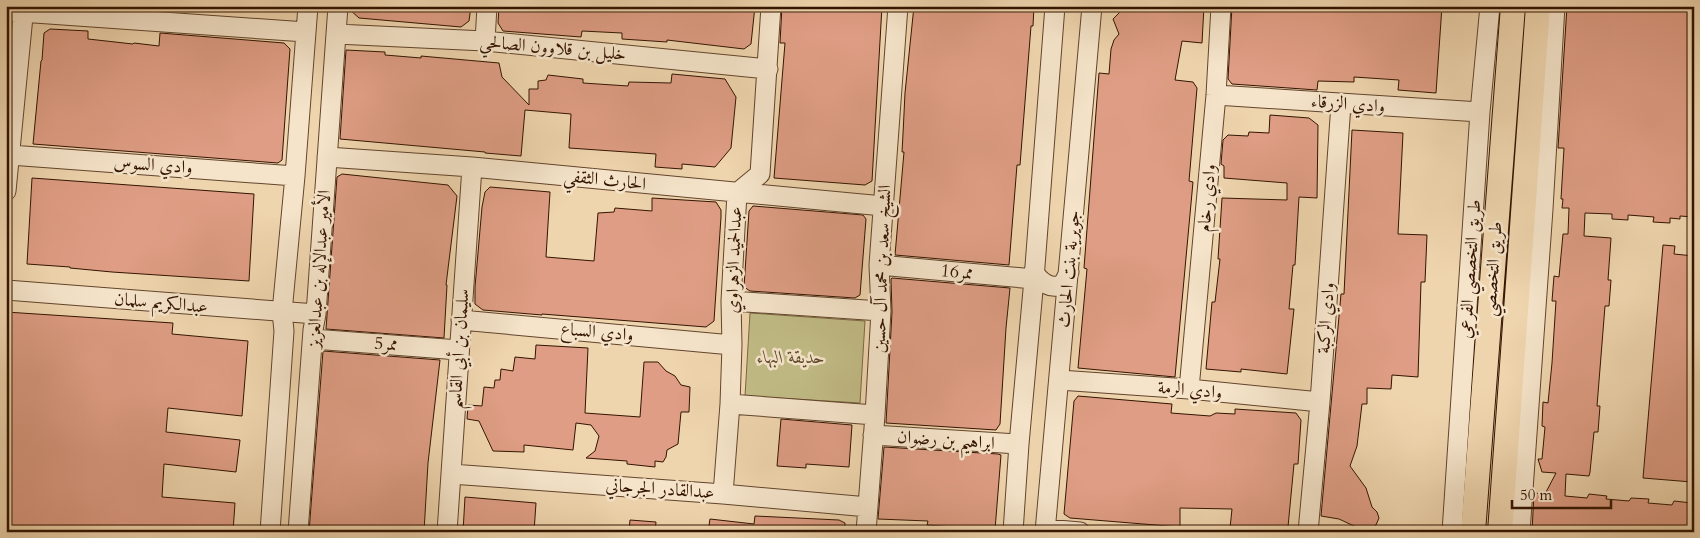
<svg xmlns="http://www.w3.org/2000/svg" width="1700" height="538" font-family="Cardo,Amiri,serif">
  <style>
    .green { fill: #c1bb85; stroke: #7a6842 }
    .building { fill: #de9d84; stroke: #331400 }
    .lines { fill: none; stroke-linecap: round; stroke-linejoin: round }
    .minor-casing { stroke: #62442c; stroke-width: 21 }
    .major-casing { stroke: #331400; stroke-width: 26 }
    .minor { stroke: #f5e4ca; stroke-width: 19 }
    .major { stroke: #efd5ae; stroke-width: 24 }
    .labels { text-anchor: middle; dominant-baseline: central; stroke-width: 5; stroke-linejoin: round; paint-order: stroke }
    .street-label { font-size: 18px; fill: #331400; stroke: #f5e4ca }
    .park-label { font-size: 18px; font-style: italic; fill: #5e4628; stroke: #f5e4ca }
  </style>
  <rect width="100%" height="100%" fill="#efd5ae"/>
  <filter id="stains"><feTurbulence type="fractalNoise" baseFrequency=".004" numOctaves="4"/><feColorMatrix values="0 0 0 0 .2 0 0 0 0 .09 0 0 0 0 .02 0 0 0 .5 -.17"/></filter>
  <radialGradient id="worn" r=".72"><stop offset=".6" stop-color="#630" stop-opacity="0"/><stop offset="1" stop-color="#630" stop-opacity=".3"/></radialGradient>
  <path class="green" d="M750,313L865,321L860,403L745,396Z"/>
  <path class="building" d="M349,6H471L469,21L461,27L359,18L349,9Z
    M499,6H755L751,44L744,49L667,40V42L622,39V33L582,31L581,37L503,31L498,23Z
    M782,6H882L872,181L865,185L774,178L785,43H780Z
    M914,6H1034L1033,26H1031L1020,165H1017L1009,265L895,255L904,152H902L903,134L905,93Z
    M1126,6H1204L1202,43L1182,41L1175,80L1193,82L1197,88L1189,181L1193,182L1175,377L1078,368L1087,269L1084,268L1099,73L1109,74L1111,49L1114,40L1119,34L1113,19Z
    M1232,6L1367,8V6H1371L1405,9V6H1442L1436,93L1398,90L1399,80L1354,77V82L1318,81L1317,90L1232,84L1228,79Z
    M1567,6H1694V217L1680,216V219L1670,218V223L1653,222L1654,217L1628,215V220L1612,219V214L1585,213L1584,236L1611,238L1608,280H1611L1609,306H1605L1597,406H1600L1598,432H1594L1590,472L1589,476L1566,474L1565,496L1587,498L1589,494L1607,496L1606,499L1629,501L1631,498L1649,499L1648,503L1672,505L1674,501L1692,503L1694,532H1532L1534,493L1545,494L1556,473L1542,472L1538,459H1542L1545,427L1542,426L1543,402L1548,403L1552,363L1556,301H1552L1554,276L1559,277L1563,234H1568L1569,208H1562L1563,199H1561L1564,148H1558Z
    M50,29L88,31V39L133,44L134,43L159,46L160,33L284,43L290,49L282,160L278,163L33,144L41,61L42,60L44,33Z
    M346,50L385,52V55L421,58V56L499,63L502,77L529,105V89H538V81L546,80L548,75L583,79V83L628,86L629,82L671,83L672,74L725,79L736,97L731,148L715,167L682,164V169L655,167L656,154L569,148L571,114L525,110L521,156L485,153V152L340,139Z
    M1270,115L1309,118L1318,125L1317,198L1299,197L1295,265H1293L1289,309H1294L1287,374L1241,369V372L1206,369L1212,302H1215L1220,259H1218L1222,198L1287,200V183L1224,178V166L1221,164L1223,140L1228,135L1248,136L1249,132L1269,133Z
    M1352,130L1403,133L1398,234L1427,235L1425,282H1421L1418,377L1392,375L1391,389L1367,388V404H1362L1357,446L1350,466L1366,488L1372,507L1377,512L1379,518L1376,525L1370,529L1354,526L1339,519L1321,516L1341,294H1344Z
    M342,174L448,185L457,196L446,285H447L444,338L326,329L337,177Z
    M32,178L254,194L249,281L112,272L70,268V267L27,264Z
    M490,187L550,192L546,257L594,261L598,213L614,212L615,208L652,211V198L716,202L721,210V217L714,321L706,327L542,314V315L483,310L475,304V287L482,207L485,192Z
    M753,206L863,215L866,219L860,295L855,298L750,291L744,287L749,211Z
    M1663,245L1675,246L1674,254L1694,256V479L1692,482L1643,478Z
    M892,278L1010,288L1006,328L1000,424L996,430L886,423L892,312L891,279Z
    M6,312L173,323L172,334L248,341L242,416L168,408L166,432L240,440L236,472L164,464L162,497L235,503L233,532H6Z
    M536,345L588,348L585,413L640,417L644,362H658L666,371L675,376L681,385L690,387L689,412H681L678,444L667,450L666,457L663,462L655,461V467L627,464V461L586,458L595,451L599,436L591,425L576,423L573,450L524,445V452L493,451L479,421L467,419L468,405L482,406L484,387L494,388L495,380H500L501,369L513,371L515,357L535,359Z
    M323,351L440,360L428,463L424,532H309Z
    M1078,396L1172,404L1171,413L1210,416L1216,413L1235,414V409L1296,413L1301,420L1298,464H1294L1288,527L1284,532L1230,528L1232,509L1180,508V527L1070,518L1064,514L1074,401Z
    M781,419L852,425L849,467L806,464V468L777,466Z
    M884,447L998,454L1001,455L995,530L927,525L928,521L878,519Z
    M465,497L536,503L534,532H463Z
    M755,516L839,520L845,523V532H708L710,519L754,524Z
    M630,520L656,522L655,532H629Z"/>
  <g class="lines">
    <defs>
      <path id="minor" d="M6,11L306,32
        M336,34L485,41L768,69
        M485,41L487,6
        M1216,95L1480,112
        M10,155L295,176
        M327,157L472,167L883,206
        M6,191L24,6
        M879,265L1034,279
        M1034,271C1038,281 1053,292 1063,283C1066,280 1067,276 1069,272
        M6,290L316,314
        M731,301L881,311
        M461,320L732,345
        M313,339L459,350
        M1059,380L1189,389L1320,402
        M1189,389L1216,95L1221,6
        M730,404L875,415
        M873,435L1019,444
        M451,474L723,494L868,507
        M723,494L730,404L732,345L731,301L737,193L760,174L771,6
        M1046,529L1080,532
        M270,532L284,331L282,312L295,176L308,6
        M298,532L313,330L316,314L338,6
        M447,532L472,167
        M866,532L875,415L881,311L879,265L898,6
        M1013,532L1019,444L1034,279L1055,6
        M1045,532L1092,6
        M1308,532L1320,402L1341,104
        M1452,532L1480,112L1490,6
        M1520,532L1543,209L1555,6"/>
      <path id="major" d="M1473,532L1513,6
        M1500,532L1538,6"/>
    </defs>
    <use href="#minor" class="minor-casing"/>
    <use href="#major" class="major-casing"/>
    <use href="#minor" class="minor"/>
    <use href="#major" class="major"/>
  </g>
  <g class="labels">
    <g class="street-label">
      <text transform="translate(553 48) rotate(5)">خليل بن قلاوون الصالحي</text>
      <text transform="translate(1348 104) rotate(4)">وادي الزرقاء</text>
      <text transform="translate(153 165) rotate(4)">وادي السوس</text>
      <text transform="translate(605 180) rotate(6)">الحارث الثقفي</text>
      <text transform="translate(1207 198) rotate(-85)">وادي رخام</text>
      <text transform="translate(734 260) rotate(-88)">عبدالحميد الزهراوي</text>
      <text transform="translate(319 269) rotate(-86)">الأمير عبدالإله بن عبدالعزيز</text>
      <text transform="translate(882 269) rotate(-88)">الشيخ سعد بن محمد آل حسين</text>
      <text transform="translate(1069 269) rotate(-85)">جويرية بنت الحارث</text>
      <text transform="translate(1470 269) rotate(-86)">طريق التخصصي الفرعي</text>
      <text transform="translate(1493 269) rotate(-86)">طريق التخصصي</text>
      <text transform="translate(957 272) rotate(5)">ممر16</text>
      <text transform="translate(161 303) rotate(5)">عبدالكريم سلمان</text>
      <text transform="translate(1326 318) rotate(-86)">وادي الركبة</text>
      <text transform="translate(597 332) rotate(5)">وادي السباع</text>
      <text transform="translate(386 344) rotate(5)">ممر5</text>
      <text transform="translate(459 349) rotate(-86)">سليمان بن أبي القاسم</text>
      <text transform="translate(1190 390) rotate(5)">وادي الرمة</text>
      <text transform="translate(946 440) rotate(4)">ابراهيم بن رضوان</text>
      <text transform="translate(660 489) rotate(4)">عبدالقادر الجرجاني</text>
    </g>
    <g class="park-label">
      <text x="791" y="357">حديقة البهاء</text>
    </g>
  </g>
  <rect width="1700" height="538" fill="none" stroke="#efd5ae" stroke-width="25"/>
  <rect x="8" y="8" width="1685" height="523" fill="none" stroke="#331400" stroke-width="2.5"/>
  <rect x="12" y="12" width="1675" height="513" fill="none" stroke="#331400"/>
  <path d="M1512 500v8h99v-8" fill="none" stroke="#331400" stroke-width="2.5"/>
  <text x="1520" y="500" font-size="15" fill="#331400" stroke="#f5e4ca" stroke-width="4" paint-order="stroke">50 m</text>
  <rect width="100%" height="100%" filter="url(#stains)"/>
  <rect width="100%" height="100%" fill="url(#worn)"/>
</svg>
